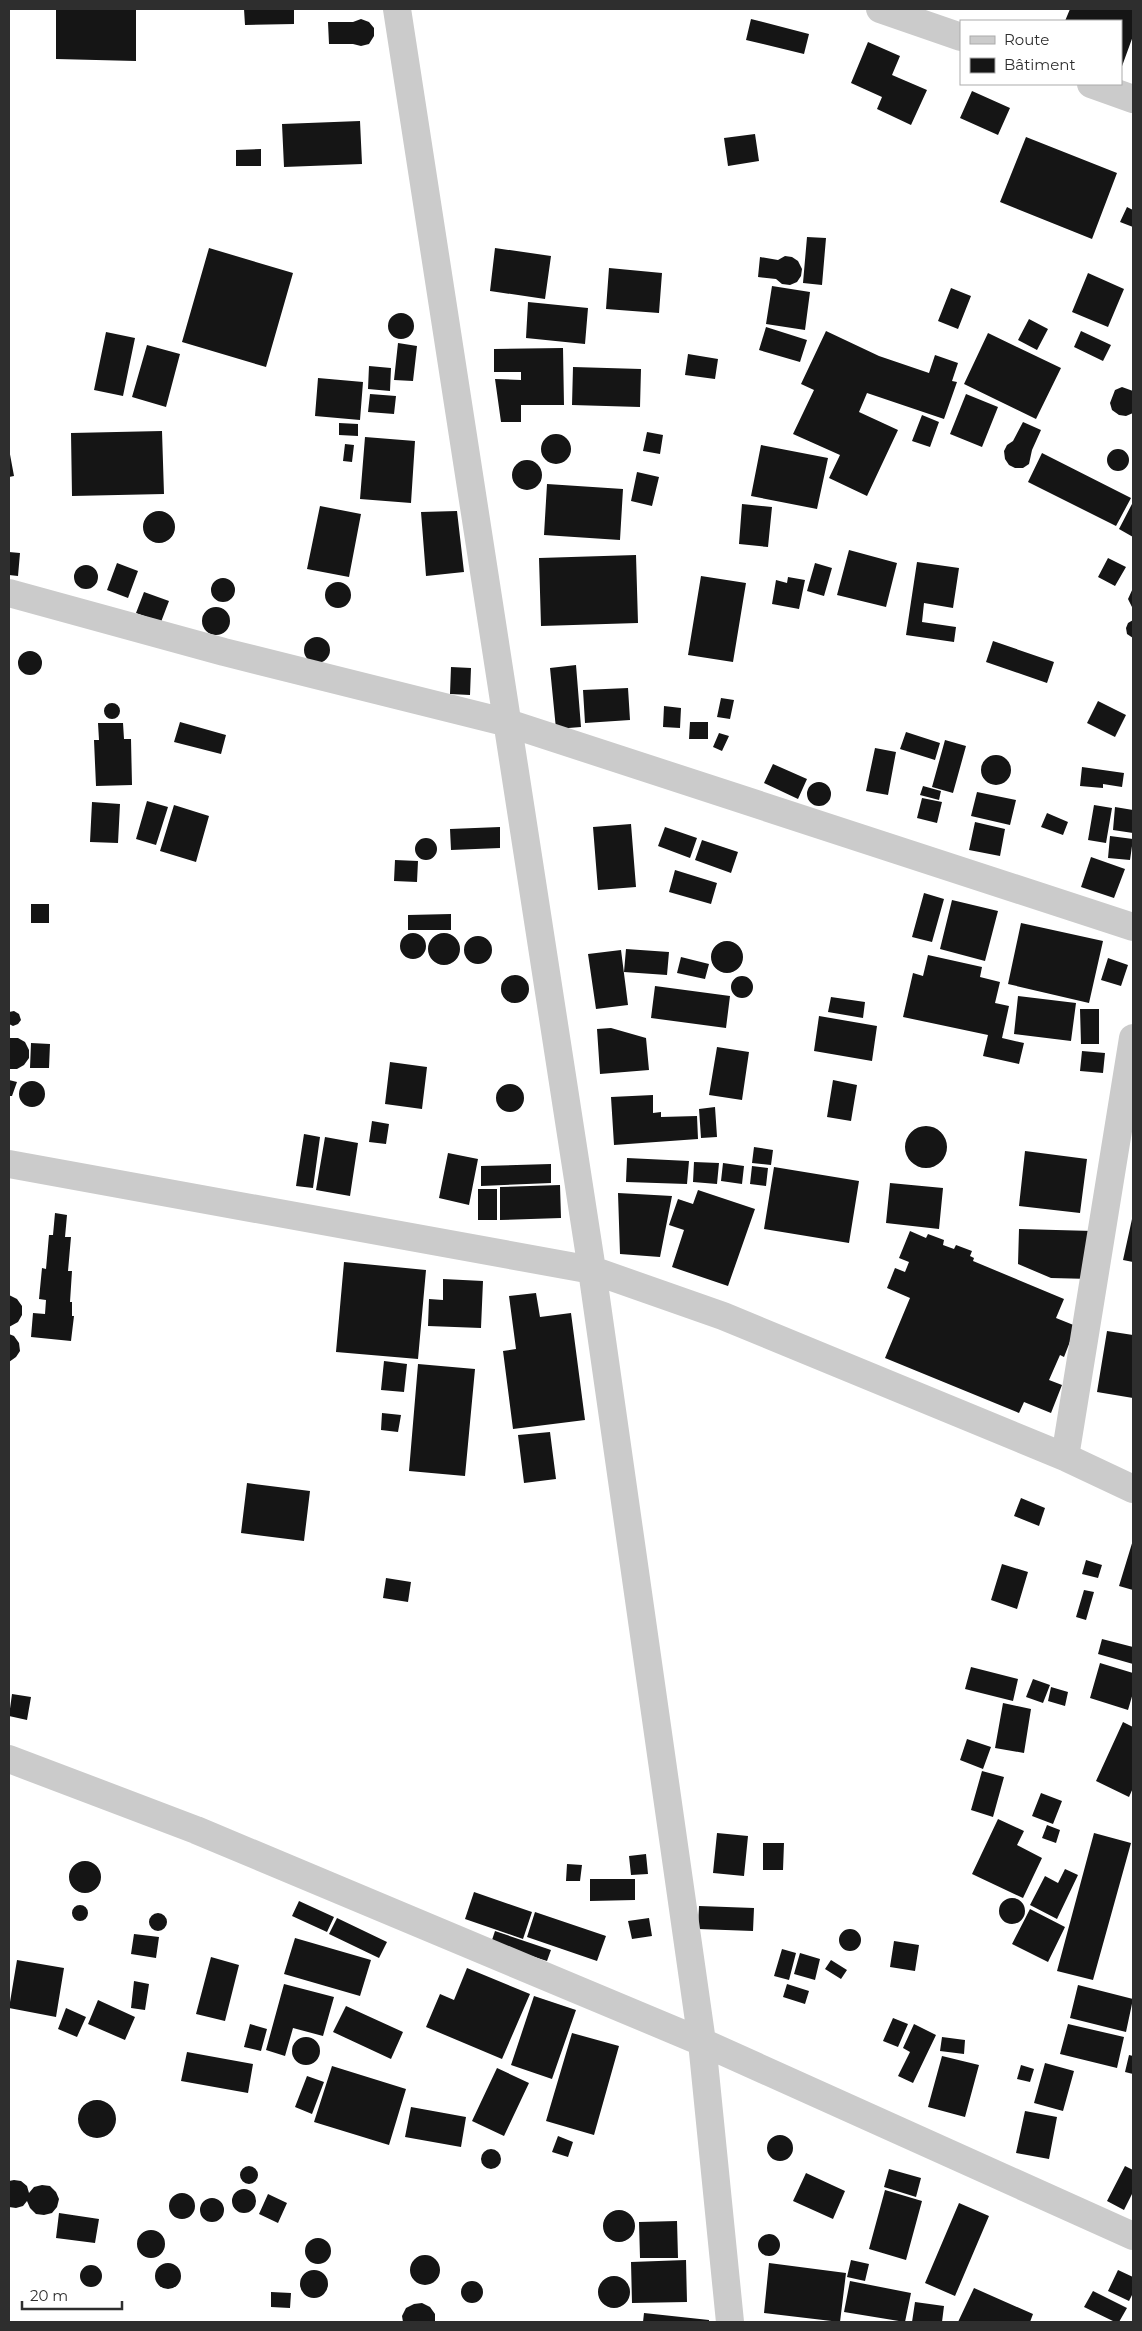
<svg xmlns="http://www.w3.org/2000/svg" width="1142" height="2331" font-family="Montserrat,sans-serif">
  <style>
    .building { fill: #151515 }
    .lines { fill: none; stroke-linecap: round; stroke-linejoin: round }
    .street { stroke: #cbcbcb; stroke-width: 28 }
  </style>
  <rect width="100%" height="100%" fill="#fff"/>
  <path class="building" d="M56,9H136V61L56,59Z
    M244,9H294V24L245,25Z
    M1070,9H1133V36L1121,69V21H1065Z
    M361,19L369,22L374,28V36L369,44L361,46L353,44H329L328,22H353Z
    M751,19L809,34L804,54L746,40Z
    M868,42L900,56L892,75L927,90L911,125L877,109L882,97L851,83Z
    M972,91L1010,108L998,135L960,118Z
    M360,121L362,164L284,167L282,124Z
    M755,134L759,161L728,166L724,138Z
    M1026,137L1117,173L1092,239L1000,202Z
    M261,149V166H236V150Z
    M1127,207L1133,210V227L1120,222Z
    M807,237L826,238L822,285L803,283Z
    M209,248L293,273L266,367L182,342Z
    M495,248L551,256L545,299L490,291Z
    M785,256L792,257L798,261L802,269L801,276L797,282L790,285L782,284L776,279L758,277L760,257L778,260Z
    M609,268L662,273L659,313L606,309Z
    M1088,273L1124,289L1108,327L1072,312Z
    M772,286L810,292L805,330L766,324Z
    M951,288L971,296L958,329L938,321Z
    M528,302L588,308L585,344L526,338Z
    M388 326a13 13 0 1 1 26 0a13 13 0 1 1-26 0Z
    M1029,319L1048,329L1037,350L1018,340Z
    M766,327L807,340L800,362L759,350Z
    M826,331L879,356L929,373L935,355L958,363L952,381L957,382L944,419L867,393L859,412L898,430L867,496L829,478L840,455L793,434L814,390L801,384Z
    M1081,331L1111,345L1103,361L1074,347Z
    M106,332L135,338L123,396L94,390Z
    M988,333L1061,368L1036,419L964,384Z
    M398,343L417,346L413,381L394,380Z
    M147,345L180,354L166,407L132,397Z
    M563,348L564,405H521V422H501L495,379L521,380V372H494V349Z
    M688,354L718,359L715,379L685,375Z
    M369,366L391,368L390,391L368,389Z
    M573,367L641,369L640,407L572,405Z
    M318,378L363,382L360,420L315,416Z
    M1122,387L1133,391V413L1126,416L1119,415L1112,410L1110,403L1115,390Z
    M370,394L396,396L394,414L368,412Z
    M966,394L998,407L982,447L950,434Z
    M922,415L939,422L930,447L912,441Z
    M1023,422L1041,430L1032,450L1029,464L1023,468H1015L1009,465L1005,459L1004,451L1007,445L1013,441Z
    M339,423L358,424V436L339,435Z
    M162,431L164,494L72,496L71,433Z
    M647,432L663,435L660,454L643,451Z
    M541 449a15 15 0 1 1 30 0a15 15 0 1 1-30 0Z
    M365,437L415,441L411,503L360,499Z
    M345,444L354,445L352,462L343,461Z
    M761,445L828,458L817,509L751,496Z
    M1107 460a11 11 0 1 1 22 0a11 11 0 1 1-22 0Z
    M9,449L14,476L9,477Z
    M1042,453L1131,498L1116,526L1028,482Z
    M512 475a15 15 0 1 1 30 0a15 15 0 1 1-30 0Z
    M637,472L659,477L652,506L631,501Z
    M547,484L623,489L620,540L544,535Z
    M1133,502V537L1119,529Z
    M742,504L772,507L768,547L739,544Z
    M320,506L361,514L349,577L307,569Z
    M457,511L464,572L426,576L421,512Z
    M143 527a16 16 0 1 1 32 0a16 16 0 1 1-32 0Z
    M849,550L897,563L886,607L837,595Z
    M9,552L20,553L18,576L9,575Z
    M636,555L638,623L541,626L539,558Z
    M1108,558L1126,567L1115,586L1098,577Z
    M917,562L959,568L953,608L924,603L922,622L956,627L954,642L906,635Z
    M117,563L138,571L128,598L107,590Z
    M815,563L832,568L824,596L807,591Z
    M74 577a12 12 0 1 1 24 0a12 12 0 1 1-24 0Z
    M701,576L746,583L733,662L688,655Z
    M788,577L805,580L799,609L772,604L776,580L787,583Z
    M211 590a12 12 0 1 1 24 0a12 12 0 1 1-24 0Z
    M325 595a13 13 0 1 1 26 0a13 13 0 1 1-26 0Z
    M1133,588V609L1128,599Z
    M144,592L169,601L161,622L136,613Z
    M202 621a14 14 0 1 1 28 0a14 14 0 1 1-28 0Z
    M1133,620V638L1127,634L1126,628L1128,623Z
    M304 650a13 13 0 1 1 26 0a13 13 0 1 1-26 0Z
    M993,641L1054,662L1047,683L986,662Z
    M18 663a12 12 0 1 1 24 0a12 12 0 1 1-24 0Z
    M576,665L581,727L556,729L550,668Z
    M451,667L471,668L470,695L450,694Z
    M628,688L630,720L585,723L583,690Z
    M721,698L734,700L730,719L717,717Z
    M1098,701L1126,715L1115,737L1087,723Z
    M104 711a8 8 0 1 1 16 0a8 8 0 1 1-16 0Z
    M664,706L681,708L680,728L663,727Z
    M180,722L226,735L221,754L174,742Z
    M690,722H708V739H689Z
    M98,723H123L124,739H131L132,785L96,786L94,740H99Z
    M906,732L940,743L935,760L900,749Z
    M719,733L729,736L722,751L713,747Z
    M945,740L966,746L953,793L932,787Z
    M875,748L896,752L888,795L866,791Z
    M981 770a15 15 0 1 1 30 0a15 15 0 1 1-30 0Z
    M773,764L807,779L798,799L764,783Z
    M1082,767L1124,773L1122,787L1103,784V788L1080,786Z
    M807 794a12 12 0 1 1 24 0a12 12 0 1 1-24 0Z
    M923,786L941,791L939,800L920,795Z
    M977,792L1016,800L1010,825L971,816Z
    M922,798L942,802L937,823L917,818Z
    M147,801L168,807L156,845L136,839Z
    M92,802L120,804L118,843L90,842Z
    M174,805L209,816L196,862L160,851Z
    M1094,805L1112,808L1106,843L1088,840Z
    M1115,807L1133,810V833L1113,830Z
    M1047,813L1068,822L1063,835L1041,827Z
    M975,822L1005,829L1000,856L969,850Z
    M631,824L636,887L598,890L593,827Z
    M500,827V848L451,850L450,829Z
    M665,827L697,838L690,858L658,846Z
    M1110,836L1133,839L1130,860L1108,858Z
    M415 849a11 11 0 1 1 22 0a11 11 0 1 1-22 0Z
    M702,840L738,852L731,873L695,860Z
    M1091,857L1125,869L1114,898L1081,887Z
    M395,860L418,861L417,882L394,881Z
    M675,870L717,883L711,904L669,892Z
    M924,893L944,899L932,942L912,937Z
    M952,900L998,911L985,961L940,949Z
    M31,904H49V923H31Z
    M451,914V930H408V915Z
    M1021,923L1103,941L1089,1003L1008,984Z
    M400 946a13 13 0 1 1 26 0a13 13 0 1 1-26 0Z
    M428 949a16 16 0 1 1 32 0a16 16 0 1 1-32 0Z
    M464 950a14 14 0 1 1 28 0a14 14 0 1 1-28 0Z
    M711 957a16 16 0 1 1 32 0a16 16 0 1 1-32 0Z
    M626,949L669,952L667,975L624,972Z
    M621,950L628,1005L596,1009L588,954Z
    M928,955L982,967L980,977L1000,982L995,1003L1009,1006L1002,1038L1024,1043L1019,1064L983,1056L988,1035L903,1017L913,973L923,976Z
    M681,957L709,964L705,979L677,973Z
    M1108,958L1128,965L1121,986L1101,980Z
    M501 989a14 14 0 1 1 28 0a14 14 0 1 1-28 0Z
    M731 987a11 11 0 1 1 22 0a11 11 0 1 1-22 0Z
    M655,986L730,996L726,1028L651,1018Z
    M1018,996L1076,1003L1071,1041L1014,1034Z
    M831,997L865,1002L863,1018L828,1012Z
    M1080,1009H1099V1044H1081Z
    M14,1011L19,1014L21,1020L18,1024L13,1026L9,1024V1012Z
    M819,1016L877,1026L872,1061L814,1051Z
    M611,1028L646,1038L649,1070L600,1074L597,1029Z
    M9,1038H18L25,1042L29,1050V1058L24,1065L17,1069H9Z
    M31,1043L50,1044L49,1068H30Z
    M717,1047L749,1052L742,1100L709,1095Z
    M1082,1051L1105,1053L1103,1073L1080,1071Z
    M390,1062L427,1067L422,1109L385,1104Z
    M9,1080L17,1082L12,1096H9Z
    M833,1080L857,1085L851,1121L827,1117Z
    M19 1094a13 13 0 1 1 26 0a13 13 0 1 1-26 0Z
    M496 1098a14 14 0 1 1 28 0a14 14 0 1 1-28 0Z
    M653,1095V1113L661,1112V1117L697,1116L698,1139L614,1145L611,1097Z
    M715,1107L717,1137L701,1138L699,1109Z
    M372,1121L389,1124L386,1144L369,1142Z
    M905 1147a21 21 0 1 1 42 0a21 21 0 1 1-42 0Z
    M304,1134L320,1137L313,1188L296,1186Z
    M325,1137L358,1143L350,1196L316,1190Z
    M754,1147L773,1150L771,1165L752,1163Z
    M1025,1151L1087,1159L1080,1213L1019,1206Z
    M448,1153L478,1159L469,1205L439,1198Z
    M627,1158L689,1161L687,1184L626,1182Z
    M694,1162L719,1163L717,1184L693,1182Z
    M723,1163L744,1166L742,1184L721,1181Z
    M551,1164V1183L481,1186V1166Z
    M752,1166L768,1168L766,1186L750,1184Z
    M774,1167L859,1181L849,1243L764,1229Z
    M890,1183L943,1188L939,1229L886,1223Z
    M560,1185L561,1218L500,1220V1187Z
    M478,1189H497V1220H478Z
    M698,1190L755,1209L728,1286L672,1267L684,1230L669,1225L678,1199L693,1204Z
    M618,1193L672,1196L660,1257L620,1254Z
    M55,1213L67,1215L65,1237H71L68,1271H72L70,1302H72V1316H74L71,1341L31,1337L33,1313L45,1314L46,1300L39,1299L42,1268L46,1269L49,1235H53Z
    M1132,1219H1133V1262L1123,1260Z
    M1019,1229L1093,1231L1091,1279L1051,1278L1018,1264Z
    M910,1231L926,1238L928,1234L944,1240L943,1245L954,1249L956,1245L972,1251L970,1256L974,1258L973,1261L1064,1299L1056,1318L1076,1326L1064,1357L1060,1355L1049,1380L1062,1385L1051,1413L1024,1402L1019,1413L885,1358L910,1298L887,1288L895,1268L905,1272L909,1262L899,1258Z
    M344,1262L426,1270L418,1359L336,1352Z
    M443,1279L483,1281L481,1328L428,1326L429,1299L443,1300Z
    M536,1293L540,1317L571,1313L585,1420L513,1429L503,1351L516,1349L509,1296Z
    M9,1295L17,1299L22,1306V1315L18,1322L9,1327Z
    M1107,1331L1133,1335V1398L1097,1392Z
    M9,1334L14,1336L19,1343L20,1351L16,1357L9,1362Z
    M384,1361L407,1364L404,1392L381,1390Z
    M418,1364L475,1369L465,1476L409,1471Z
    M382,1413L401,1415L398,1432L381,1430Z
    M550,1432L556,1479L524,1483L518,1435Z
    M247,1483L310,1491L304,1541L241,1533Z
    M1021,1498L1045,1508L1039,1526L1014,1516Z
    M1133,1540V1590L1119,1586Z
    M1086,1560L1102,1565L1098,1578L1082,1574Z
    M1002,1564L1028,1572L1017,1609L991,1600Z
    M386,1578L411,1582L408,1602L383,1598Z
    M1084,1590L1094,1592L1086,1620L1076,1617Z
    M1102,1639L1133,1647V1664L1098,1654Z
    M1100,1663L1133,1673V1693L1128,1710L1090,1698Z
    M971,1667L1018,1679L1013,1701L965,1689Z
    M1033,1679L1050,1685L1043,1703L1026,1697Z
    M1051,1687L1068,1692L1065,1706L1048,1701Z
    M12,1694L31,1697L27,1720L9,1716Z
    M1003,1703L1031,1709L1024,1753L995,1748Z
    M1123,1722L1133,1727V1788L1129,1797L1096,1781Z
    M967,1739L991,1747L983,1769L960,1760Z
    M982,1771L1004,1777L993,1817L971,1810Z
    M1041,1793L1062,1801L1053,1824L1032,1816Z
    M998,1819L1024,1831L1017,1845L1042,1858L1023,1898L972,1874Z
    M1047,1825L1060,1830L1056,1843L1042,1838Z
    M717,1833L748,1836L744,1876L713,1873Z
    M1094,1833L1131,1843L1093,1980L1057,1971Z
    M763,1843H784L783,1870H763Z
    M646,1854L648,1874L631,1875L629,1856Z
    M69 1877a16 16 0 1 1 32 0a16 16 0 1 1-32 0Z
    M567,1864L582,1865L580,1881H566Z
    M1065,1869L1078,1875L1057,1919L1030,1905L1045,1876L1058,1883Z
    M590,1879H635V1900L590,1901Z
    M474,1892L532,1912L523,1939L465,1919Z
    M999 1911a13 13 0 1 1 26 0a13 13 0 1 1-26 0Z
    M299,1901L334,1917L327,1932L292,1916Z
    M72 1913a8 8 0 1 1 16 0a8 8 0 1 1-16 0Z
    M699,1906L754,1908L753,1931L698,1929Z
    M1030,1909L1065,1927L1048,1962L1012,1944Z
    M535,1912L606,1936L597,1961L527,1937Z
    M149 1922a9 9 0 1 1 18 0a9 9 0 1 1-18 0Z
    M337,1918L387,1942L379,1958L329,1934Z
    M649,1918L652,1936L632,1939L628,1921Z
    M839 1940a11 11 0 1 1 22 0a11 11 0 1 1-22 0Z
    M495,1931L551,1950L547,1961L491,1943Z
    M134,1934L159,1937L156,1958L131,1954Z
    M295,1938L371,1960L360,1996L284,1974Z
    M894,1941L919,1945L915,1971L890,1967Z
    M782,1949L796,1953L789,1980L774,1976Z
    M800,1953L820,1959L815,1980L794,1974Z
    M211,1957L239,1965L225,2021L196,2014Z
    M17,1960L64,1968L56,2017L9,2008Z
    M831,1960L847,1970L841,1979L825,1969Z
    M467,1968L530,1994L502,2059L426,2027L440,1994L454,2000Z
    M134,1981L149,1984L145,2010L131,2008Z
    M284,1984L334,1997L323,2036L293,2028L285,2056L266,2050Z
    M787,1984L809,1991L805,2004L783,1997Z
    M1078,1985L1133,1999L1126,2032L1070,2018Z
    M534,1996L576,2010L552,2079L511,2065Z
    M98,2000L135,2017L125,2040L88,2024Z
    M346,2006L403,2032L391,2059L333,2032Z
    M66,2008L86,2017L77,2037L58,2029Z
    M893,2018L908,2024L898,2047L883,2041Z
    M250,2024L267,2029L261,2051L244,2047Z
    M914,2024L936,2035L913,2083L898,2076L910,2052L903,2048Z
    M1068,2024L1124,2037L1117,2068L1060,2054Z
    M572,2033L619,2046L594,2135L546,2121Z
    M942,2037L965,2040L964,2054L940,2051Z
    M292 2051a14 14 0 1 1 28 0a14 14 0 1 1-28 0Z
    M187,2052L253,2064L248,2093L181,2081Z
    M1129,2055L1133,2056V2074L1125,2072Z
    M942,2056L979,2065L965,2117L928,2107Z
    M1045,2063L1074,2071L1063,2111L1034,2103Z
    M1021,2065L1034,2069L1030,2082L1017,2079Z
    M332,2066L406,2089L389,2145L314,2122Z
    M497,2068L529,2083L504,2136L472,2121Z
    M307,2076L324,2082L312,2114L295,2107Z
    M78 2119a19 19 0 1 1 38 0a19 19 0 1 1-38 0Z
    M411,2107L466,2117L461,2147L405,2137Z
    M1025,2111L1057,2117L1049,2159L1016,2153Z
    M767 2148a13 13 0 1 1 26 0a13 13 0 1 1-26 0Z
    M558,2136L573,2142L568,2157L552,2152Z
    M481 2159a10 10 0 1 1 20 0a10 10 0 1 1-20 0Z
    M1125,2166L1133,2170V2192L1124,2210L1107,2201Z
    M240 2175a9 9 0 1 1 18 0a9 9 0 1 1-18 0Z
    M889,2169L921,2178L916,2197L884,2187Z
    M806,2173L845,2191L833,2219L793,2201Z
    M14,2180L21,2181L27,2186L29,2193L34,2187L42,2185L50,2186L56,2192L59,2199L57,2207L52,2213L44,2215L36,2214L30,2208L27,2201L23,2206L16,2208L9,2207V2181Z
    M232 2201a12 12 0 1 1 24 0a12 12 0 1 1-24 0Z
    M885,2190L922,2201L906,2260L869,2249Z
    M169 2206a13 13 0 1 1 26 0a13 13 0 1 1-26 0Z
    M268,2194L287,2203L278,2223L259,2214Z
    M200 2210a12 12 0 1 1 24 0a12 12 0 1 1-24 0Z
    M959,2203L989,2216L955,2296L925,2283Z
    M603 2226a16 16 0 1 1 32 0a16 16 0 1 1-32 0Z
    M59,2213L99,2219L95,2243L56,2238Z
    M677,2221L678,2258H640L639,2222Z
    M137 2244a14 14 0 1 1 28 0a14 14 0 1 1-28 0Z
    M758 2245a11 11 0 1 1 22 0a11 11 0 1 1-22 0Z
    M305 2251a13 13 0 1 1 26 0a13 13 0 1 1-26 0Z
    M410 2270a15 15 0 1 1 30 0a15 15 0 1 1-30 0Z
    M686,2260L687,2302L632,2303L631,2262Z
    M851,2260L869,2264L865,2281L847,2277Z
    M769,2263L846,2273L840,2322L764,2313Z
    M155 2276a13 13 0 1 1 26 0a13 13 0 1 1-26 0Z
    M80 2276a11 11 0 1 1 22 0a11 11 0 1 1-22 0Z
    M300 2284a14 14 0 1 1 28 0a14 14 0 1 1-28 0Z
    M1118,2270L1133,2277V2293L1129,2301L1108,2291Z
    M598 2292a16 16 0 1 1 32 0a16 16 0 1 1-32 0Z
    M850,2281L911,2293L905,2322L844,2312Z
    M461 2292a11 11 0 1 1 22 0a11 11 0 1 1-22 0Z
    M974,2288L1033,2314L1030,2322H958Z
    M1093,2291L1127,2308L1119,2322H1115L1084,2307Z
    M271,2292L291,2293L290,2308L271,2307Z
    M915,2302L944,2306L942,2322H912Z
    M422,2303L430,2307L435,2314V2322H403L402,2316L406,2308L414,2304Z
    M644,2313L709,2320V2322H643Z"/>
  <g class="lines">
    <path class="street" d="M397,9L592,1270L702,2042L730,2322
      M880,9L961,37
      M1091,84L1133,99
      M9,593L224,652L508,723L1133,927
      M9,1164L592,1270L723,1316L1065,1457L1133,1489
      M1065,1457L1133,1038
      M9,1759L196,1830L702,2042L1133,2236"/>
  </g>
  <rect width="1142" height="2331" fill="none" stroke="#2e2e2e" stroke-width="20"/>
  <rect x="960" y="20" width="162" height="65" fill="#ffffff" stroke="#ababab"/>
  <rect x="970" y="36" width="25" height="8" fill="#cbcbcb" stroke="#ababab"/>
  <text x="1004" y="45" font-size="15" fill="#2e2e2e">Route</text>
  <rect x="970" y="58" width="25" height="15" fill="#151515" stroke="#ababab"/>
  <text x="1004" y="70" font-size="15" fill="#2e2e2e">Bâtiment</text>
  <path d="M22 2301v8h100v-8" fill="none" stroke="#2e2e2e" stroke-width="2.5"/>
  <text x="30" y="2301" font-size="15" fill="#2e2e2e" stroke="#ffffff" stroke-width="4" paint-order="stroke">20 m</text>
</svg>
